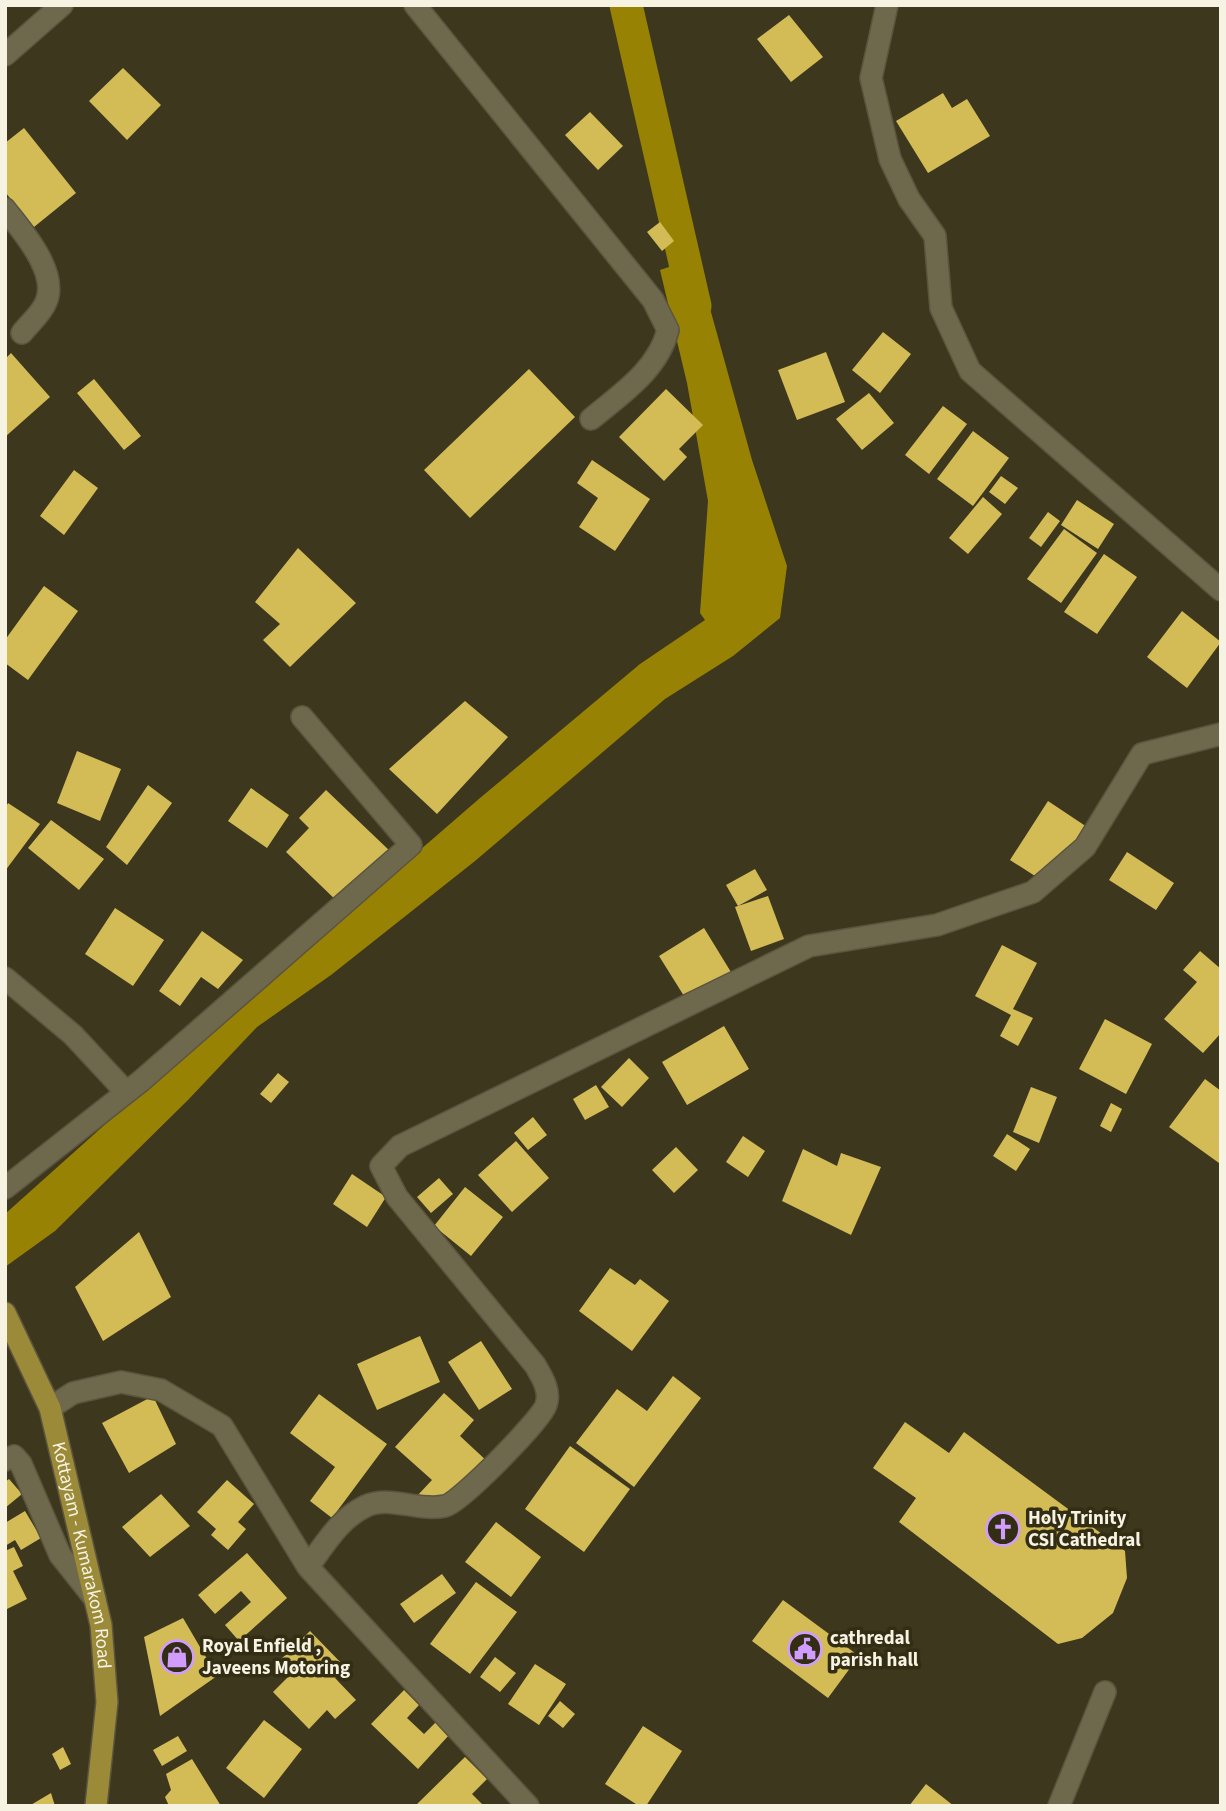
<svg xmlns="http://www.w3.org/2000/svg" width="1226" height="1811" font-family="'Source Sans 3',sans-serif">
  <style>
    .water { fill: #988204 }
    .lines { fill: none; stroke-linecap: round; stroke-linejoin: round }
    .canal { stroke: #988204; stroke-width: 33 }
    .building { fill: #d3bc56 }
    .minor-casing { stroke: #5b553f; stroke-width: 24 }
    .primary-casing { stroke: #5b553f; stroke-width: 24 }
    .minor { stroke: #6e684d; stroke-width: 21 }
    .primary { stroke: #9b8a37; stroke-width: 21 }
    .labels { text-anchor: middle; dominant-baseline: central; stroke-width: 7; stroke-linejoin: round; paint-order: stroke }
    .poi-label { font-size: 19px; font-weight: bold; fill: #f6f3e3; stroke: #332d14; text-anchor: start }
    .street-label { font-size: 19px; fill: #f6f3e3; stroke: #332d14 }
  </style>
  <rect width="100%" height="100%" fill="#3d371e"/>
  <path class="water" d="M696,258L752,460L787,566L780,618L733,656L665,699L475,861L331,975L257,1027L188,1100L55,1231L5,1267V1214L158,1077L480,798L640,664L705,620L700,613L708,501L687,383L660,270Z"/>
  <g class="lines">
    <path class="canal" d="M626,5L695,306"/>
  </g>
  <path class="building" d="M789,15L823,57L791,82L757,39Z
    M123,68L161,105L127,140L89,101Z
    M943,93L952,108L967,99L990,136L928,173L896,121Z
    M590,112L623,146L598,170L565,135Z
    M24,128L76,193L34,227L5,192V143Z
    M660,222L674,241L662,251L647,232Z
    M883,332L911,354L880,393L852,370Z
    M826,352L845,402L797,420L778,370Z
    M11,353L50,397L5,437V359Z
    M529,369L575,417L470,518L424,470Z
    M94,379L141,436L124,450L77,393Z
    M666,389L703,425L679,449L687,457L664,481L619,437Z
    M869,393L894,423L862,450L836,419Z
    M943,406L967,424L929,474L905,455Z
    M973,431L1009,458L973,506L937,479Z
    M592,460L650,499L615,551L579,527L598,498L577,483Z
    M74,470L98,488L64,535L40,516Z
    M1001,476L1018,488L1005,504L989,492Z
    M983,497L1002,514L968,554L949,538Z
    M1077,500L1114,524L1098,549L1061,525Z
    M1048,512L1060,521L1041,547L1029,538Z
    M1064,529L1097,553L1061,603L1027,579Z
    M298,548L356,603L290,667L263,640L280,624L255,602Z
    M1104,554L1137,577L1097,634L1064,612Z
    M44,586L78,611L28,680L5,663V640Z
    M1182,611L1221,642L1187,688L1147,657Z
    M465,701L508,737L437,814L389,769Z
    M77,751L121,769L100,821L57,803Z
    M148,785L172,803L127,865L106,847Z
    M251,788L289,815L267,848L228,821Z
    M326,790L392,853L342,906L286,852L309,828L299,818Z
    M1048,801L1087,827L1049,885L1010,860Z
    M8,803L40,824L5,871V809Z
    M51,820L104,859L79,890L28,848Z
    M1127,852L1174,883L1156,910L1109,880Z
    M755,869L767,890L738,906L726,885Z
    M768,896L784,939L751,951L735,907Z
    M115,908L164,940L133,986L85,954Z
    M704,928L734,977L689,1004L659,956Z
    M202,931L243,960L218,989L201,977L180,1006L159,991Z
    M1002,945L1037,963L1013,1009L1033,1018L1018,1046L1000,1036L1011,1015L975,996Z
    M1200,951L1221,969V1033L1203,1053L1164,1019L1197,982L1183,970Z
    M1105,1019L1152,1044L1126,1094L1079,1069Z
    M724,1026L749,1069L687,1105L662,1062Z
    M629,1058L649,1078L622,1107L601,1087Z
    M278,1073L289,1082L271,1103L260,1094Z
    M1205,1079L1221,1091L1219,1163L1169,1127Z
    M596,1085L609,1107L585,1120L573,1099Z
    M1031,1087L1057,1097L1039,1143L1013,1132Z
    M1111,1103L1122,1109L1111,1132L1100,1126Z
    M533,1117L547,1135L528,1150L514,1133Z
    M1007,1134L1030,1149L1016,1171L993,1156Z
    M743,1136L765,1151L748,1177L726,1162Z
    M516,1141L549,1178L512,1212L478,1175Z
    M676,1147L698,1170L674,1193L652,1170Z
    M803,1149L837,1166L841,1153L881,1167L851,1235L782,1201Z
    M352,1174L386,1197L367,1227L333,1204Z
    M439,1178L453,1194L431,1213L417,1197Z
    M465,1187L503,1217L471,1256L434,1226Z
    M139,1232L171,1297L103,1341L75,1287Z
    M610,1268L635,1285L640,1279L669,1301L632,1351L579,1311Z
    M420,1336L440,1382L377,1410L357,1364Z
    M481,1341L512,1389L479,1410L448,1362Z
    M673,1376L701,1398L634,1487L576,1443L617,1389L647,1411Z
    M444,1393L474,1420L460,1436L489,1463L440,1517L417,1496L432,1480L395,1447Z
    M319,1394L387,1444L332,1518L310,1501L335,1467L290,1433Z
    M153,1396L176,1444L129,1473L102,1423Z
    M905,1422L949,1453L964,1432L1125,1551L1127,1578L1113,1613L1082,1638L1058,1644L899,1522L916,1498L873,1468Z
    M570,1446L630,1489L584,1552L525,1509Z
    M9,1479L22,1494L5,1508V1482Z
    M227,1480L254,1504L238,1522L246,1529L228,1550L211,1535L216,1529L197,1512Z
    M161,1494L190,1526L150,1557L122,1527Z
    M25,1511L41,1538L21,1550L15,1540L5,1546V1523Z
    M496,1522L541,1557L511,1597L465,1562Z
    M14,1547L23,1566L13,1571L27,1599L5,1610V1551Z
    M247,1553L287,1598L239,1641L225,1625L251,1602L241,1591L215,1614L198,1595Z
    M442,1574L456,1593L414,1623L400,1604Z
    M476,1582L517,1612L470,1674L430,1644Z
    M783,1600L859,1656L828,1698L752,1641Z
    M183,1618L217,1676L160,1716L144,1637Z
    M310,1631L346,1668L335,1678L356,1700L335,1719L327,1710L309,1729L273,1692L289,1676L276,1664Z
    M495,1657L516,1673L500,1692L480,1677Z
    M535,1664L566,1684L539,1725L508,1704Z
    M404,1690L419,1705L407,1718L424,1734L436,1722L450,1734L418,1769L371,1724Z
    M560,1701L575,1714L563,1728L548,1716Z
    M264,1720L302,1749L264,1798L226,1768Z
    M643,1726L682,1751L646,1806H639L605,1784Z
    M178,1736L187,1751L162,1766L153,1750Z
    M63,1747L71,1764L60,1770L52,1754Z
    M465,1757L487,1779L472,1794L484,1806H415Z
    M192,1759L221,1806H169L165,1797L171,1790L166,1774Z
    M926,1784L954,1806H909Z
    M51,1793L55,1806H29Z"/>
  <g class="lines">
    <defs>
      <path id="minor" d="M415,5L653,300L668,330C658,370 621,394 591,419
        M887,5L871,78L890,159L909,199L935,236L941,308L970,371L1221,590
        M5,55L62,5
        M5,209C22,231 59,272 46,302C42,313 29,324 22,333
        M5,978L73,1035L126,1092
        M5,1188L141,1081L411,845L302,717
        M50,1408L73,1393L121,1382L161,1390L222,1426L308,1567L528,1806
        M5,1460L14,1456L21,1464L60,1555L95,1599
        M308,1567C325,1544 340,1518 366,1506C389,1495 420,1512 445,1506C460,1503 541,1420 546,1405C551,1391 542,1377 535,1365L397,1197L381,1166L400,1146L809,946L937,925L1033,892L1085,847L1142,754L1221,734
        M1059,1806L1105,1692"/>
      <g id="primary">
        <path id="s1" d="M5,1313L50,1408L101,1625L107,1702L96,1806"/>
      </g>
    </defs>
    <use href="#minor" class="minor-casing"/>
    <use href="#primary" class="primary-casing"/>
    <use href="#minor" class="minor"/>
    <use href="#primary" class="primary"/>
  </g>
  <defs>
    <symbol id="church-ring" viewBox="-11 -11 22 22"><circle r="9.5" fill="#332d14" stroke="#d09dff" stroke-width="1.5"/><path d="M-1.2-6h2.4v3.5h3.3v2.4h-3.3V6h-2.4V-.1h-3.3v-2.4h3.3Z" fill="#d09dff"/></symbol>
    <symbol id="civic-ring" viewBox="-11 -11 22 22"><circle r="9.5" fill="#332d14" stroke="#d09dff" stroke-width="1.5"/><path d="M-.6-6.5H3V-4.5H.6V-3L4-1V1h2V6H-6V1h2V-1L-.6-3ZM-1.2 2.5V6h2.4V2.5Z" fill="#d09dff"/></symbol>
    <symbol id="shop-ring" viewBox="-11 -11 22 22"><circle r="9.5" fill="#332d14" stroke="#d09dff" stroke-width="1.5"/><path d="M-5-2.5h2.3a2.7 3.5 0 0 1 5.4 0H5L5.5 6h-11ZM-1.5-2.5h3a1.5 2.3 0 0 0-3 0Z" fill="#d09dff"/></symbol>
  </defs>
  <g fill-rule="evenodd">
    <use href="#church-ring" x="984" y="1510" width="38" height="38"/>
    <use href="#civic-ring" x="786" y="1630" width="38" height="38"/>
    <use href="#shop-ring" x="158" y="1638" width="38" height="38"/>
  </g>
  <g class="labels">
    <g class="poi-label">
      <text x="1028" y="1518">Holy Trinity<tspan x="1028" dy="22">CSI Cathedral</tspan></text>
      <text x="830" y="1638">cathredal<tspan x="830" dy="22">parish hall</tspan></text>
      <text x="202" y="1646">Royal Enfield ,<tspan x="202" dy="22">Javeens Motoring</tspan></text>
    </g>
    <g class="street-label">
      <text stroke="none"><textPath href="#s1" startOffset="256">Kottayam - Kumarakom Road</textPath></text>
    </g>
  </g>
  <rect width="1226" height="1811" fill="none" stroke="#f6f3e3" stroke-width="14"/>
</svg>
